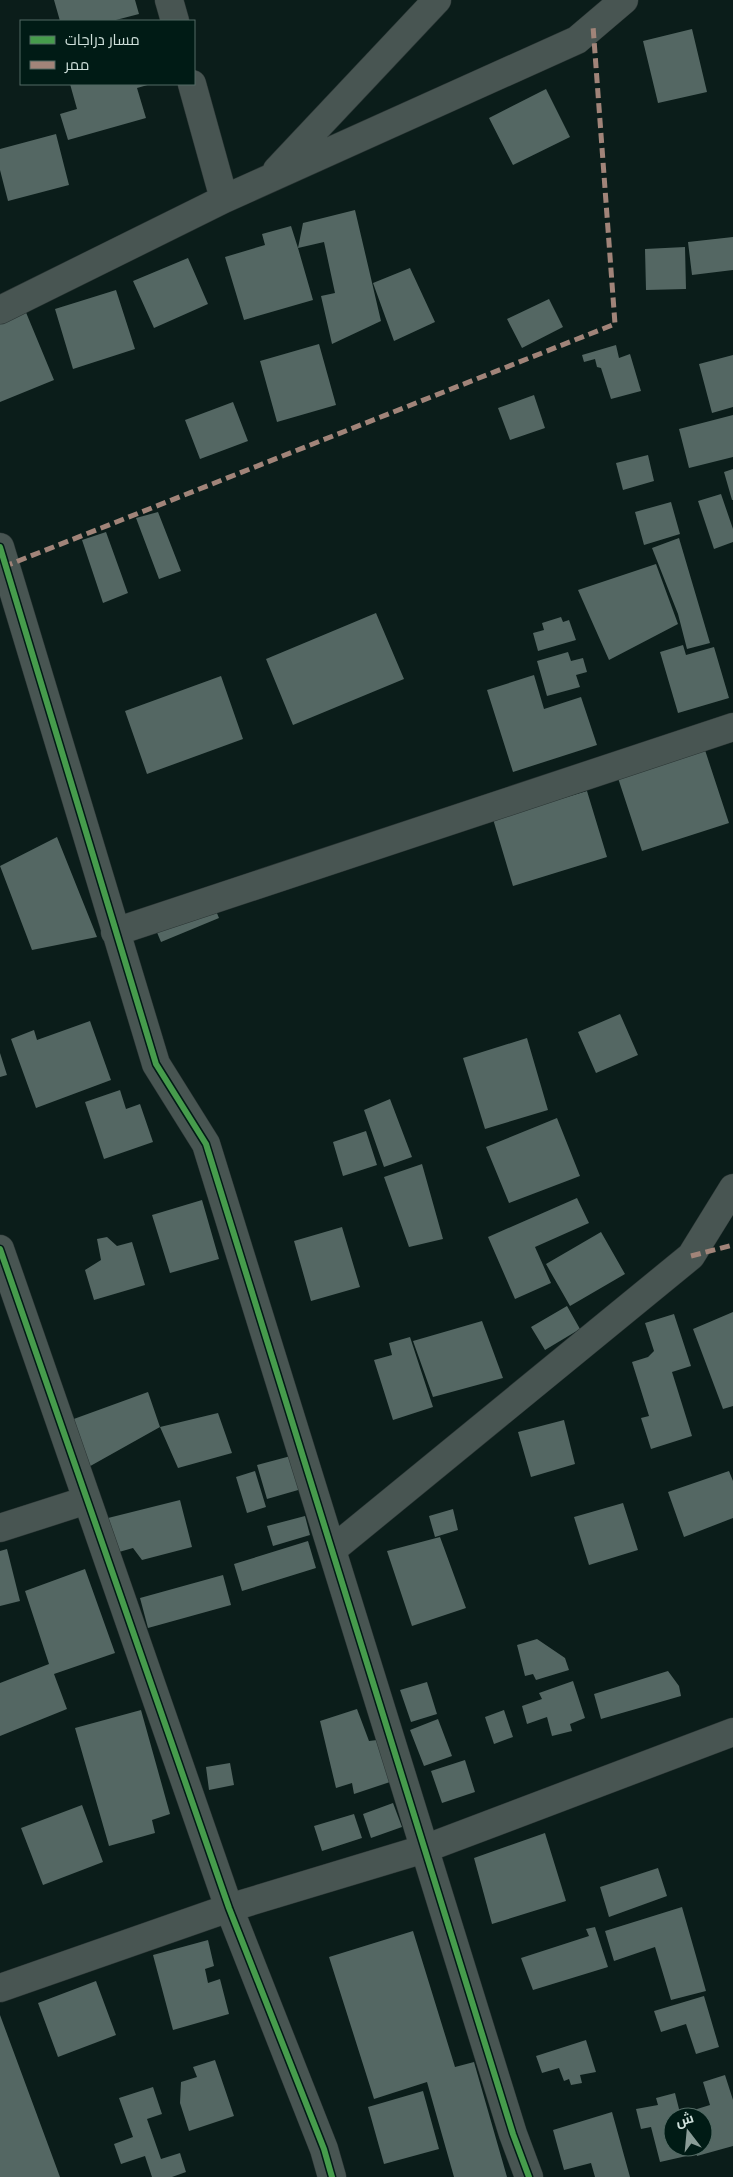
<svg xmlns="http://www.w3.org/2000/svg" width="733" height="2177" font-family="Raleway,Cairo,sans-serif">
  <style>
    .building { fill: #546763 }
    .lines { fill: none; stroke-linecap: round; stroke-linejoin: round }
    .street-casing { stroke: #2b3635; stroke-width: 29 }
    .street { stroke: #485552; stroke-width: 28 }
    .quiet { stroke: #a18479; stroke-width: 5; stroke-dasharray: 10 5; stroke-linecap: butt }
    .cycleway-casing { stroke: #001b15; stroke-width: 9 }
    .cycleway { stroke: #469c4c; stroke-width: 6 }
  </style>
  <rect width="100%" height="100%" fill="#0b1d1a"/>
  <path class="building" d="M54,0H135L139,14L112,21H60Z
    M692,29L707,92L658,103L643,41Z
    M70,84H151L137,88L146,118L68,140L60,114L77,109Z
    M546,89L570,137L513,165L489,118Z
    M56,134L69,185L8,201L0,170V149Z
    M355,210L381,321L332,344L321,296L335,293L324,242L298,248L313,300L244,320L225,257L265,245L262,234L291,226L298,248L303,223Z
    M733,237V270L692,275L688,242Z
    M685,247L686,289L646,290L645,249Z
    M188,258L208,304L154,328L133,281Z
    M410,268L435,322L394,341L373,283Z
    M116,290L135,349L73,369L55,309Z
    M549,299L563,327L522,348L507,319Z
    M25,310L54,380L0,402V320Z
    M319,344L336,405L277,422L260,361Z
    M616,345L619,358L630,354L641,391L611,399L601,368L597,367L595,359L584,362L582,355Z
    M733,355V407L712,413L699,364Z
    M534,395L545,428L510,440L498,408Z
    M233,402L248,441L200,459L185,420Z
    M733,415V457L689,468L679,429Z
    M648,455L654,481L623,490L616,463Z
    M733,469V500H732L724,472Z
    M721,494L733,529V542L714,549L698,501Z
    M671,502L680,534L644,545L635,512Z
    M158,512L181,571L159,579L136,518Z
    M106,532L128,593L103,603L82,540Z
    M679,538L710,643L687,649L678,614L652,548Z
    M656,564L678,624L609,660L578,590Z
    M376,613L404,679L293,725L266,659Z
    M561,617L563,622L569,620L576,640L538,651L533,633L544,630L542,623Z
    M683,645L686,655L714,647L729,698L678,713L660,652Z
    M568,652L571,661L583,658L587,672L576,675L580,687L547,696L537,661Z
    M534,675L544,709L581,697L597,745L513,772L487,690Z
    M221,676L243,739L147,774L125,711Z
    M705,750L729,823L642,851L618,778Z
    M587,791L607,857L513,886L493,819Z
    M57,837L97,937L32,950L0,866Z
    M209,894L219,918L161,942L151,918Z
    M620,1014L638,1055L596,1073L578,1032Z
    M90,1021L111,1080L36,1108L11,1039L34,1030L37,1040Z
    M527,1038L548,1110L485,1129L463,1058Z
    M0,1053L7,1075L0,1077Z
    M120,1090L126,1109L140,1104L153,1142L104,1159L85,1102Z
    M390,1099L412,1157L384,1167L364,1110Z
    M557,1118L580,1176L509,1203L486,1147Z
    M366,1131L377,1165L343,1176L333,1142Z
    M422,1164L443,1239L409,1247L384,1177Z
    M577,1198L589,1223L535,1247L551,1283L515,1299L488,1237Z
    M202,1200L219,1259L170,1273L152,1215Z
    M342,1227L360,1287L311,1301L294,1241Z
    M601,1232L625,1274L570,1306L546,1264Z
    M107,1237L117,1246L132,1242L145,1285L94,1300L85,1270L101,1260L97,1239Z
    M567,1306L580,1329L545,1350L531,1327Z
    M733,1312V1406L723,1409L693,1329Z
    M674,1314L691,1366L672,1372L692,1436L651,1449L641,1418L649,1416L632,1362L648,1357L654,1351L645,1323Z
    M482,1321L503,1378L433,1397L413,1341Z
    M410,1337L433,1407L393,1420L374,1360L392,1355L389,1343Z
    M148,1392L160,1427L85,1469L71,1420Z
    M218,1413L232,1453L178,1468L160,1427Z
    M564,1420L575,1464L531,1477L518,1432Z
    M302,1453L312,1486L267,1499L257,1465Z
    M255,1471L266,1507L247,1513L236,1477Z
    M729,1471L733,1481V1518L684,1537L668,1492Z
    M180,1500L192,1547L142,1560L133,1548L112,1554L104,1519Z
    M623,1503L638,1550L589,1565L574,1517Z
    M453,1509L458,1530L435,1537L429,1516Z
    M305,1516L310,1535L273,1546L267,1526Z
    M440,1537L466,1608L412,1626L387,1551Z
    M308,1541L316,1568L242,1591L234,1564Z
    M7,1549L20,1601L0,1606V1551Z
    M85,1569L115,1653L54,1674L67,1709L0,1736V1683L49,1664L25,1591Z
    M223,1575L231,1605L148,1628L140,1598Z
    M537,1639L565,1658L569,1670L536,1680L533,1674L525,1676L517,1645Z
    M668,1671L679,1686L681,1696L601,1719L594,1694Z
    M573,1681L585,1718L570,1724L572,1731L552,1736L547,1717L527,1724L522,1706L542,1699L539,1693Z
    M427,1682L437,1714L411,1722L400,1690Z
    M357,1709L369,1741L385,1739L399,1779L354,1794L352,1783L336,1788L320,1721Z
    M141,1710L170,1814L152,1820L155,1833L109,1846L75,1728Z
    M504,1710L513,1737L494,1744L485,1717Z
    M438,1719L452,1756L424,1766L410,1730Z
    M465,1760L475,1792L442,1803L431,1771Z
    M230,1763L234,1785L209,1790L206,1767Z
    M393,1803L402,1827L371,1838L363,1814Z
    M82,1805L103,1862L43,1885L21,1828Z
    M354,1814L362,1838L322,1851L314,1826Z
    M545,1833L566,1901L492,1924L474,1858Z
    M658,1868L667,1896L609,1917L600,1887Z
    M682,1907L706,1991L671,2000L655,1947L614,1961L605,1931Z
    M595,1927L608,1967L533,1990L521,1958L589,1936L586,1929Z
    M413,1931L455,2067L474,2062L507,2177H454L427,2082L374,2099L329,1957Z
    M208,1940L214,1966L205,1969L208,1983L220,1979L229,2014L173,2030L153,1955Z
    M96,1981L116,2035L58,2057L38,2003Z
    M704,1996L719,2047L696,2054L686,2024L661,2032L654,2011Z
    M0,2015L60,2177H0Z
    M586,2040L596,2072L580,2075L582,2083L571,2085L569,2079L564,2081L559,2068L542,2073L536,2056Z
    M215,2060L234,2116L189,2131L180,2103L181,2082L197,2077L193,2067Z
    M725,2075L733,2100V2146L697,2156L694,2147H703V2117H685L684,2113L710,2105L703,2082Z
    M153,2087L162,2114L147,2119L161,2159L180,2153L186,2172L172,2177H152L145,2156L121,2164L114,2144L133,2137L119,2098Z
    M423,2091L439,2149L384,2164L368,2107Z
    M675,2093L681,2117H673V2147H689L691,2155L660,2162L651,2127L641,2129L636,2109L658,2105L656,2098Z
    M612,2112L630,2177H595L591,2163L564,2170L553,2130Z"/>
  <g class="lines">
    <defs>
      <path id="street" d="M169,0L175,21
        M192,84L224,199
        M277,170L437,0
        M0,310L224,199L577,40L624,0
        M0,547L156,1064L206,1144L513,2134L529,2177
        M115,932L733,727
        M0,1249L229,1908L324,2149L332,2177
        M0,1528L87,1500
        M332,1550L691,1256L733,1188
        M0,1988L229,1908L424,1849L733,1732"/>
    </defs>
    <use href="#street" class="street-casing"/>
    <use href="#street" class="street"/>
    <path class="quiet" d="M3,567L615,324L593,26
      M691,1256L733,1245"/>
    <defs>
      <path id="cycleway" d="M0,547L156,1064L206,1144L513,2134L529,2177
        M0,1249L229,1908L324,2149L332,2177"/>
    </defs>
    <use href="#cycleway" class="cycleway-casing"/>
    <use href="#cycleway" class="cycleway"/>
  </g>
  <rect x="20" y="20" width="175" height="65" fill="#001b15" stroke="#536a64"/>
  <rect x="30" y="36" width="25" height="8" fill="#469c4c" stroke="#536a64"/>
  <text x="65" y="45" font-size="15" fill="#cfe0db">مسار دراجات</text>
  <rect x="30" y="61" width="25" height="8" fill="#a18479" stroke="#536a64"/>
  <text x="65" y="70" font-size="15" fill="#cfe0db">ممر</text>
  <g transform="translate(688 2132) rotate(344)"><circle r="24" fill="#001b15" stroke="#536a64"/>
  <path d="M0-4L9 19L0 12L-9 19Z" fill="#8a9c97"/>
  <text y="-8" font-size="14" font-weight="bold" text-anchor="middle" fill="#cfe0db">ش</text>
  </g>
</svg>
